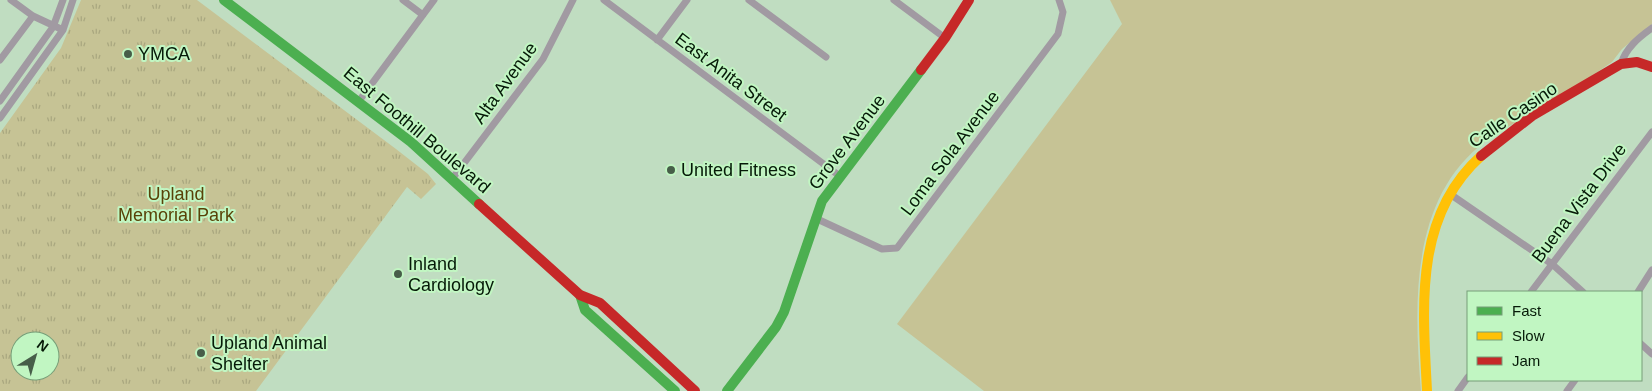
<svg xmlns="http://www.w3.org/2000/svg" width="1652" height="391" font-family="Arial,sans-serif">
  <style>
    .green { fill: #c6c395 }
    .park { fill: url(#park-tufts); fill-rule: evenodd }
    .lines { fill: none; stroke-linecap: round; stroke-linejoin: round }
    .street { stroke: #a19aa2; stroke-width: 7 }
    .fast { stroke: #4caf50; stroke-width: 10 }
    .slow { stroke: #ffc107; stroke-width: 10 }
    .jam { stroke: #c62828; stroke-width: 10 }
    .poi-dot { fill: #475e49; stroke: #c1f6c2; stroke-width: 2 }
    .labels { text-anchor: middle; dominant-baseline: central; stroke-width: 4; stroke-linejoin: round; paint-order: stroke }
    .poi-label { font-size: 18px; fill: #061a08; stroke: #c1f6c2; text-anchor: start }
    .street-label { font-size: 18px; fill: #061a08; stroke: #c1f6c2 }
    .park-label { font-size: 18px; fill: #594208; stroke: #c1f6c2 }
  </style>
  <defs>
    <pattern id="park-tufts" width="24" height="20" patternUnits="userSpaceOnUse" patternTransform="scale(1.25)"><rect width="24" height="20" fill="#c6c395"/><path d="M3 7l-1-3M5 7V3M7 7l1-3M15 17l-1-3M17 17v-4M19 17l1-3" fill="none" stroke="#a9a77f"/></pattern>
  </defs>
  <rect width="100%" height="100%" fill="#c0ddc1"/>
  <path class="green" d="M1110,0H1652V24L1622,49L1612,62C1586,80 1561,96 1535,112C1518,121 1501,130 1486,141C1409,198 1414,306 1421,391H984L897,324L1122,24Z"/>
  <path class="park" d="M81,0H197L396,149L428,174L436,184L421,199L407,187L256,391H0V133L61,48ZM20,341H50V371H20Z"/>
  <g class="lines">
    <path class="street" d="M11,0L33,16L63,30
      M403,0L423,15
      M604,0L841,177
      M749,0L826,57
      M894,0L945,38
      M657,40L687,0
      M0,60L33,16
      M1621,64C1626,48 1638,38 1652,28
      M0,101L53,27L63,0
      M359,101L434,0
      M0,118L63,30L73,0
      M452,179L543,59L573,0
      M1450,194L1552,264L1583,292
      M815,218L882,249L897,248L1058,34L1063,12L1059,0
      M1531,292L1652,132
      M1638,292L1652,270
      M1641,344L1652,354
      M1458,391L1468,377
      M1567,391L1575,380"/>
    <path class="fast" d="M224,0L411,142L479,204
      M580,295L585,310L675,391
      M727,391L776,327L784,312L822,201L921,70"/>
    <path class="slow" d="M1427,391C1423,309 1413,217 1481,156"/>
    <path class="jam" d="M921,70L945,38L969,0
      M1481,156L1532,116L1621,64L1637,62L1652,67
      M479,204L580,295L600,303L695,391"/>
  </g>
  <g class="poi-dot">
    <circle cx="128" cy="54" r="5"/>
    <circle cx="671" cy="170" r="5"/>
    <circle cx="398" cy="274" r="5"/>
    <circle cx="201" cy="353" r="5"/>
  </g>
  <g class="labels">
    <g class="poi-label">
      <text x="138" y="54">YMCA</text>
      <text x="681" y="170">United Fitness</text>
      <text x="408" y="264">Inland<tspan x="408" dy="21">Cardiology</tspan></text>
      <text x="211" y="343">Upland Animal<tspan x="211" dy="21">Shelter</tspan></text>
    </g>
    <g class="street-label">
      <text transform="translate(731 77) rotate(37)">East Anita Street</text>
      <text transform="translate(505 83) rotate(-54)">Alta Avenue</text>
      <text transform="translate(1513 115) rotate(-34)">Calle Casino</text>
      <text transform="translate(417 130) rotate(40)">East Foothill Boulevard</text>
      <text transform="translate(847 142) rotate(-53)">Grove Avenue</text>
      <text transform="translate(950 153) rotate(-53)">Loma Sola Avenue</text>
      <text transform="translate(1579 203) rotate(-53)">Buena Vista Drive</text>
    </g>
    <g class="park-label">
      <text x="176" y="194">Upland<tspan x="176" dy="21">Memorial Park</tspan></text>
    </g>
  </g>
  <rect x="1467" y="291" width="175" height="90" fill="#c1f6c2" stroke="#769e78"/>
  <rect x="1477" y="307" width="25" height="8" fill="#4caf50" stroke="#769e78"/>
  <text x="1512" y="316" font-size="15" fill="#061a08">Fast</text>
  <rect x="1477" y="332" width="25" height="8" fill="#ffc107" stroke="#769e78"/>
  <text x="1512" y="341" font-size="15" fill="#061a08">Slow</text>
  <rect x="1477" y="357" width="25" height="8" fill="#c62828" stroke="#769e78"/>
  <text x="1512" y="366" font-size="15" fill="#061a08">Jam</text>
  <g transform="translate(35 356) rotate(37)"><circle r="24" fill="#c1f6c2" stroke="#769e78"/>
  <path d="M0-4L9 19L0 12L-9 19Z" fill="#475e49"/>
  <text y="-8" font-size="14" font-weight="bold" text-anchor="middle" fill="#061a08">N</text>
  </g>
</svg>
